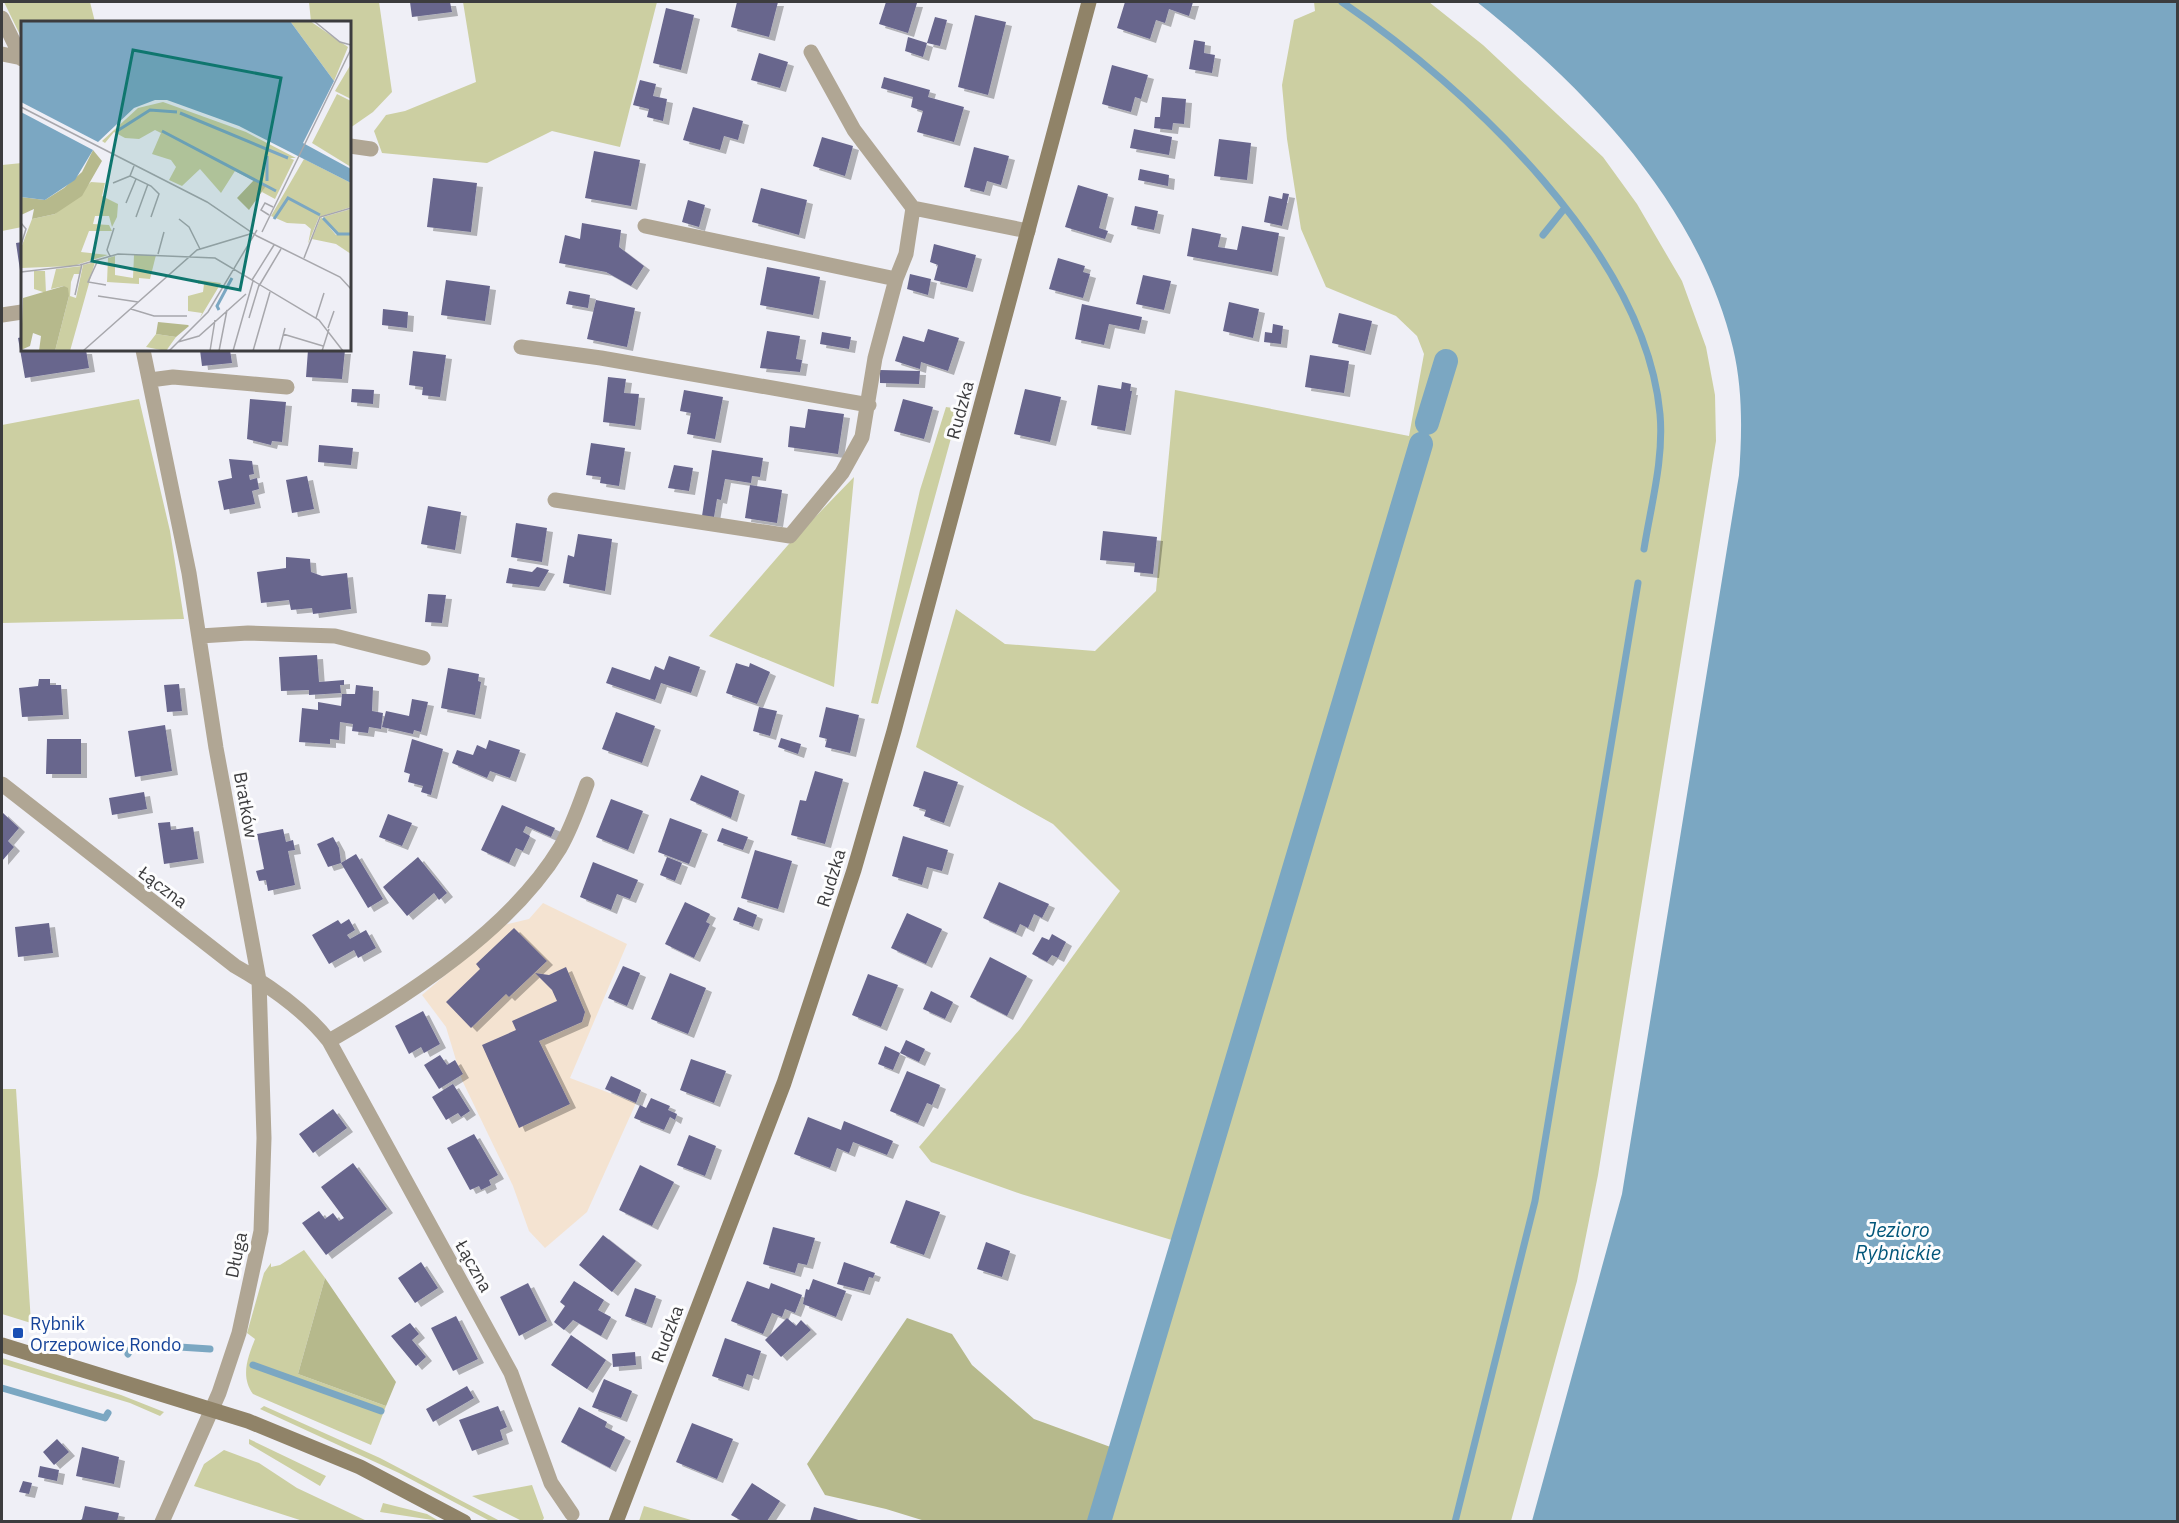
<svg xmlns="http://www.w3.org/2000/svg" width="2179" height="1523" font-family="'IBM Plex Sans',sans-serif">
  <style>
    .education { fill: #f4e3d1 }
    .green { fill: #cccfa2 }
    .forest { fill: #b6b98c }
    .water { fill: #7ba7c2 }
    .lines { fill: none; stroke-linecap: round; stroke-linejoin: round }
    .stream { stroke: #7ba7c2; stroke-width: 7 }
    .canal { stroke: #7ba7c2; stroke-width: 24 }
    .building { fill: #68668d; filter: url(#shadow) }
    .street { stroke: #b0a694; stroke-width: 15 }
    .secondary { stroke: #908368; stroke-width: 15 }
    .transit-dot { fill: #1a4fb4; stroke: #fdfdfe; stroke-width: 2 }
    .labels { text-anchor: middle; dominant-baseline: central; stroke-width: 6; stroke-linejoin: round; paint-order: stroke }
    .street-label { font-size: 18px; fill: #3c3c3e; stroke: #fdfdfe }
    .transit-label { font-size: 18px; fill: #164399; stroke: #fdfdfe; text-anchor: start }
    .water-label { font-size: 20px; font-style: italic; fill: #005579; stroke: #fdfdfe }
    .inset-river { fill: none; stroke: #7ba7c2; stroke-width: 3 }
    .inset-road { fill: none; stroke: #a7a7ac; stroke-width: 1.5 }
    .view { fill: #0f766e; fill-opacity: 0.15; stroke: #0f766e; stroke-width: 3 }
    .inset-edge { fill: none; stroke: #3c3c3e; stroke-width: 3 }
  </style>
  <defs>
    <filter id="shadow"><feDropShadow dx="6" dy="4" stdDeviation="0" flood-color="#0004"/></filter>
  </defs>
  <rect width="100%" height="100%" fill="#efeff6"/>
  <path class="education" d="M543,903L627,944L570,1078L636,1103L587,1212L545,1248L529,1231L513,1186L462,1080L446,1027L422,995L504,925L529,919Z"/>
  <path class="green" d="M4,2H90L95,22H22V39Z
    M309,2H379L392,92L373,112L350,128V22H311Z
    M463,2H657L620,147L552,131L487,163L382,153L374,131L386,115L405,111L476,82Z
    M1314,2H1429L1483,45L1603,157L1637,204L1682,281L1706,347L1715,395L1716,441L1598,1175L1577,1281L1511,1521H1095L1175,1241L1021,1194L931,1162L919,1147L1020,1029L1120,891L1053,824L916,747L956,609L1005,644L1095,651L1156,591L1175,390L1409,436L1424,354L1417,336L1396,316L1326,287L1301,229L1287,139L1282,85L1294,20L1315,11Z
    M22,163V227L2,231V165Z
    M139,399L170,531L184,619L2,623V425Z
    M946,407L959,409L878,704L871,703L920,490Z
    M854,477L834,687L709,636L788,545Z
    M2,1089H16L31,1323L2,1314Z
    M304,1250L325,1278L298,1374L386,1406L371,1445L253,1394C240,1376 248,1357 255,1339L247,1333L264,1273L271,1263V1267L280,1265Z
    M2,1358L121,1395L164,1412L160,1416L130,1403L2,1364Z
    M264,1406L380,1458L500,1521H490L399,1473L260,1409Z
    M249,1439L326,1476L320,1486L249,1444Z
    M224,1450L259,1463L297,1488L367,1521H303L194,1486L204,1464Z
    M532,1485L544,1518L542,1521H522L472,1496Z
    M383,1503L427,1514L439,1521L380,1512Z
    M644,1506L691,1520L693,1521H639Z"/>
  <path class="forest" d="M325,1278L396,1382L386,1406L298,1374Z
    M907,1318L952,1334L972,1365L1034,1419L1116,1449L1095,1521H925L886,1509L825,1495L807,1464Z"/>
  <path class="water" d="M1477,2H2177V1521H1532L1622,1194L1739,475C1742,433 1743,390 1733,348C1699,206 1588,90 1477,2Z"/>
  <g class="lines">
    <path class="stream" d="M1342,2C1468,88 1645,253 1660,414C1664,459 1651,505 1644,549
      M1543,235L1564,209
      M128,1354L133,1344L210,1349
      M253,1365L381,1411
      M2,1388L105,1418L108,1413
      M1455,1522L1535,1201L1638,583"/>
    <path class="canal" d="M1427,423L1446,361
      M1099,1522L1421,444"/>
  </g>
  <path class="building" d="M410,2H450L452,12L412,17Z
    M737,2H778L769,37L731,27Z
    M886,2L917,3L908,33L879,24Z
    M1125,2H1193L1189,16L1169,9L1165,23L1156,20L1150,39L1117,28Z
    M666,8L694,15L681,70L653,63Z
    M975,15L1006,22L988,95L958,87Z
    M935,17L947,20L940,46L927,43Z
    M908,37L927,43L923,57L905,51Z
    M1194,40L1205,42L1204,53L1215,55L1212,73L1189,69Z
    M759,53L788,62L780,88L751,80Z
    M1112,65L1148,75L1141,99L1135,97L1131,112L1102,104Z
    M884,77L930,90L928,97L964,107L954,142L917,132L923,111L911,107L913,97L881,88Z
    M640,80L656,84L653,96L667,99L663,121L647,117L649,109L633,105Z
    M1162,97L1186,99L1184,124L1173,123L1172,130L1154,128L1155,117H1160Z
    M693,107L743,121L738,140L724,136L720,150L683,140Z
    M1134,129L1172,137L1169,155L1130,148Z
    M822,137L853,146L845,176L813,166Z
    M1219,139L1251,143L1247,180L1214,176Z
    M974,147L1009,156L1001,185L987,181L984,192L964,187Z
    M594,151L640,160L631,206L585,198Z
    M1140,169L1169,175L1168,186L1138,180Z
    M433,178L477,183L471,232L427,227Z
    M1078,185L1108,194L1099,228L1108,231L1105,239L1065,227Z
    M761,188L807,200L799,235L752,222Z
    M1283,193L1289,194L1282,226L1264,222L1269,196L1282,199Z
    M688,200L705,205L699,227L682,222Z
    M1135,206L1158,211L1154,230L1131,225Z
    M582,223L621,230L619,247L644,266L631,286L606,272L559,263L565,235L580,239Z
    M1242,226L1279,233L1272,272L1187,256L1192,228L1221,234L1218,247L1237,250Z
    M22,242V277H21L16,243Z
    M934,244L976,255L967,288L934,280L938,265L930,262Z
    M1058,258L1085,266L1083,272L1090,274L1083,298L1049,289Z
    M767,267L820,277L813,315L760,305Z
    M910,274L931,279L928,295L907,289Z
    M1143,275L1171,281L1164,310L1136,304Z
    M446,280L490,286L485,321L441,315Z
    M569,291L590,295L588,308L566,304Z
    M596,300L635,308L627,347L587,339Z
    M1229,302L1259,309L1253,338L1223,331Z
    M1082,304L1142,317L1139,330L1109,324L1104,345L1075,339Z
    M383,309L408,312L407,328L382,325Z
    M1339,313L1372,321L1365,351L1332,343Z
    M1273,324L1283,326L1281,344L1264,342L1265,332L1272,333Z
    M928,329L959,338L948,371L921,362L920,369L895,361L903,336L924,342Z
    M767,331L800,336L796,359L802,360L800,372L760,368Z
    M822,332L851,337L849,349L820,344Z
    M22,337V350H86L89,368L25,378L18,338Z
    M200,350H230L232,363L202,366Z
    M308,350H345L342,379L306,377Z
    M413,351L446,355L440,397L422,395L423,387L409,385Z
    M1310,355L1349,361L1344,393L1305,387Z
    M880,370L920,371L919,384L880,383Z
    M608,377L626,379L624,393L639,394L635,426L603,422Z
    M1122,382L1131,384L1130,391H1132L1125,431L1091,425L1098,385L1121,389Z
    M352,389L374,390L373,404L351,402Z
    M1025,389L1061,397L1050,442L1014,434Z
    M684,390L723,397L715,439L687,434L691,413L680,411Z
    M250,399L286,402L282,442L272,441L271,445L247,439Z
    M903,399L933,407L924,439L894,431Z
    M808,409L844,414L838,454L788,447L790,426L805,428Z
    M591,443L625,448L619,486L600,483L601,477L586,475Z
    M319,445L353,448L351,465L318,462Z
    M712,450L763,458L760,477L752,476L751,483L725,479L721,500L717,499L714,517L702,516Z
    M229,459L252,461L254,474L249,475L250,480L257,478L259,489L252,491L255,504L224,510L218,481L232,478Z
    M674,465L693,468L689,491L668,488Z
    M307,476L314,509L292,513L286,480Z
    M750,485L782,490L777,523L745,518Z
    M428,506L461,512L455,550L421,544Z
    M516,523L547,528L542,562L511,557Z
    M1103,531L1157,537L1153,574L1134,572L1135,563L1100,560Z
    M578,534L612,539L605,591L563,583L568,555L574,557Z
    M286,557L310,559L311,572L322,576L347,573L351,609L313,614L312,608L291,610L289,600L261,603L257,572L286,568Z
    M537,567L549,570L539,587L506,583L509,568L532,572Z
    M428,594L446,595L442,623L425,622Z
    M317,655L319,682L344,680V685H340L341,693L309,695V690L281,691L279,657Z
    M669,656L700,667L691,693L661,683L655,700L606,683L612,667L650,680L655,666L664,670Z
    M736,663L749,667L750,663L770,672L757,704L726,693Z
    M448,668L479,674L478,681L481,682L475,715L441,708Z
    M39,679H50V685H61L63,715L22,717L19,688L38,686Z
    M179,684L182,711L167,712L164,685Z
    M356,685L373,687L372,711L383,713L381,729L369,727L368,733L352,731L353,724L340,722L339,740L330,739V744L299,742L302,708L318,710V702L341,706L342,694H355Z
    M412,699L428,702L421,732L414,730L413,734L382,727L386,711L409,716Z
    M759,707L777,711L770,736L753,731Z
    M826,707L859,715L850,753L825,747L827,739L819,737Z
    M616,712L655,726L642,763L602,749Z
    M165,725L172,771L135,777L128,731Z
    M781,738L801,744L798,754L778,747Z
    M47,739H81V774H46Z
    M412,739L443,749L431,795L421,792L423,786L408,782L410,774L404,772Z
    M489,740L520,750L510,778L490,771L487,778L452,763L457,750L473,755L477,745L486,749Z
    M815,771L843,779L825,844L791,835L800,800L806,801Z
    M924,771L958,782L944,823L924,816L926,810L913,806Z
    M701,775L739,791L731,818L690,800Z
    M144,792L147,809L112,815L109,798Z
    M611,799L643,811L628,850L596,837Z
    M502,805L555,828L551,837L526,826L523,832L530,836L523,851L516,848L509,863L481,850Z
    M2,812L19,828L8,841L14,847L2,861Z
    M388,814L412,823L402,846L379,837Z
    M670,818L702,830L689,864L658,852Z
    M170,822L171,830L193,827L198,859L164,864L158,823Z
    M722,828L748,837L743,850L717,841Z
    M283,829L286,842L293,840L295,850L288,851L295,885L268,891L266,880L259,881L256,871L264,869L257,834Z
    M903,836L948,850L942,871L927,867L922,885L892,876Z
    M333,837L339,848L341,863L328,867L317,844Z
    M755,850L792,861L778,909L741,898Z
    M356,854L383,899L368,908L341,863Z
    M418,857L447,893L439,900L434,893L407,916L383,887Z
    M667,857L682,863L675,881L660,875Z
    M593,862L638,880L630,899L617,894L611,910L580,897Z
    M999,882L1049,904L1042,918L1034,914L1028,928L1020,924L1016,933L983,918Z
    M685,902L710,914L706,922L710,924L694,958L665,944Z
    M738,907L757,915L753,927L733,920Z
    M907,913L942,929L926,964L891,948Z
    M349,919L355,930L347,935L350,939L366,930L376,948L358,958L354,950L329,964L312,935L338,920L341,924Z
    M49,923L53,953L18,957L15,927Z
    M514,928L547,961L509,997L506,994L471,1028L446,1002L480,969L476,964Z
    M1052,934L1066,942L1058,958L1052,955L1047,962L1032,954L1042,937L1049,940Z
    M990,957L1027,976L1007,1016L970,997Z
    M623,966L640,973L627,1006L608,998Z
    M566,967L585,1012L582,1022L539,1041L570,1104L519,1128L482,1045L516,1030L512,1021L557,1001L552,990L535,973L549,975Z
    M670,973L706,988L688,1034L651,1019Z
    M868,974L898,985L881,1027L852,1015Z
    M931,991L953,1002L945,1019L923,1009Z
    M423,1011L440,1044L424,1053L421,1047L409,1054L395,1026Z
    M906,1040L925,1049L919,1062L900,1053Z
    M885,1046L900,1053L893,1070L878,1064Z
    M440,1055L447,1065L455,1060L463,1074L439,1089L424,1065Z
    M691,1059L726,1071L714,1103L680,1090Z
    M907,1071L940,1085L932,1105L927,1103L918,1123L890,1111Z
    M611,1076L641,1090L636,1103L605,1089Z
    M453,1084L470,1111L461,1117L458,1113L446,1120L432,1097Z
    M651,1098L670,1106L668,1110L677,1114L675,1120L670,1117L664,1130L634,1118L640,1105L646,1108Z
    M333,1109L347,1128L313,1153L299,1134Z
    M808,1117L841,1130L844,1121L893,1141L887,1155L853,1142L849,1153L837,1148L830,1168L794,1154Z
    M474,1134L498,1175L489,1180L491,1185L481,1190L479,1186L470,1190L447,1148Z
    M689,1135L716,1146L705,1176L677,1165Z
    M353,1163L387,1209L326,1255L302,1223L319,1211L325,1219L333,1213L339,1221L344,1218L321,1187Z
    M640,1165L674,1182L652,1226L619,1210Z
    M906,1200L940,1212L924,1255L890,1243Z
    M773,1227L815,1238L807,1265L798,1263L795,1273L763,1264Z
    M603,1235L636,1261L612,1292L579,1265Z
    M986,1242L1010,1251L1002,1277L977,1269Z
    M421,1262L438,1288L415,1303L398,1278Z
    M844,1262L875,1273L873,1278L869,1277L864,1291L837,1284Z
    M813,1279L846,1291L836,1317L803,1304L806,1289L809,1290Z
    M574,1281L604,1300L598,1310L611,1317L601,1336L573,1320L564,1330L554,1322L565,1306L560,1302Z
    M747,1281L769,1289L771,1283L802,1295L795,1313L785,1309L782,1317L772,1313L763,1334L731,1321Z
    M528,1283L547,1321L519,1336L500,1297Z
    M635,1288L656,1296L646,1324L625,1316Z
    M456,1316L478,1359L453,1371L431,1328Z
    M787,1318L796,1326L801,1320L811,1330L781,1357L765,1340Z
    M410,1323L419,1334L412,1340L426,1357L416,1366L391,1336Z
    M571,1335L606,1360L587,1389L551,1365Z
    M725,1338L761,1351L753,1376L747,1374L743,1387L712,1376Z
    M635,1352L636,1365L613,1367L612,1354Z
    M604,1379L632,1391L621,1418L592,1407Z
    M467,1386L474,1398L433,1422L426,1409Z
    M498,1406L507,1427L500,1430L503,1440L472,1451L459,1420Z
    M579,1407L607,1422L605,1427L625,1437L610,1468L561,1442Z
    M692,1423L733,1439L717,1479L676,1462Z
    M57,1439L69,1452L54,1465L43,1452Z
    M82,1447L119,1457L114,1484L76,1476Z
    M40,1466L59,1470L57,1481L38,1477Z
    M23,1481L32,1483L29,1494L19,1492Z
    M752,1483L780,1501L767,1521H742L731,1515Z
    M85,1506L119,1513L117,1521H79L82,1519Z
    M814,1507L862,1521H810Z"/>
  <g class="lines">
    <path class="street" d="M2,18L22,59
      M811,52L854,130L913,208
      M2,54L22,58
      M350,146L371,149
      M645,226L896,279
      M2,315L22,312
      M521,347L601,358L869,405
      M143,350L189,573L216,748L259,980L264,1138L261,1231L239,1333L219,1393L162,1522
      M150,380L173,377L287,387
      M555,500L790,536L842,473L862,437L875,358L896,279L906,254L913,208L1028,231
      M200,636L248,633L335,636L423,658
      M2,784L235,966C270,986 305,1010 329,1041L511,1373L551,1483L572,1514
      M329,1041C409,995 511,929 560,848C572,827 579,806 587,784"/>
    <path class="secondary" d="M2,1345L248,1421L360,1467L464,1522
      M616,1522L784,1083L854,870L894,731L1089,2"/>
  </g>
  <rect class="transit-dot" x="12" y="1327" width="12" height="12" rx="3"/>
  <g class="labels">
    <g class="street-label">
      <text transform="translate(960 410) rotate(-75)">Rudzka</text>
      <text transform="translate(246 805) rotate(80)">Bratków</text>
      <text transform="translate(831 878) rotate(-73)">Rudzka</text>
      <text transform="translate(163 887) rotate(37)">Łączna</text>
      <text transform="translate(236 1255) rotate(-78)">Długa</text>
      <text transform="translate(474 1266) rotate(61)">Łączna</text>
      <text transform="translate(667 1334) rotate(-69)">Rudzka</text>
    </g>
    <g class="transit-label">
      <text x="30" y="1323">Rybnik<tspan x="30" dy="21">Orzepowice Rondo</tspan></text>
    </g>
    <g class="water-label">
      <text x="1898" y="1229">Jezioro<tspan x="1898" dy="23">Rybnickie</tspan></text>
    </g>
  </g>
  <g transform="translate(21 21)">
    <rect width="330" height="330" fill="#efeff6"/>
    <path d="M269,0H289L327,26L313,60ZM330,43V78L314,70ZM316,73L330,80V146L291,122ZM142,81L225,111L275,137H269L273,139L254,178L241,171L244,165L214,150L200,172L179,148L161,165L148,159L155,146L150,139L131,133L140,112L134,109L118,118L104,117L93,111L84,122L81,120L117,87ZM283,138L330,162V186L298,196L287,223L290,208L284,203L266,202L250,195ZM70,161L84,162L81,175L97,183L96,196L91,206L88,195H74L72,203L88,204L91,210H68L60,231L87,234L52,245L0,247V227L11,198L34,193ZM330,188V212H317L302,196ZM300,196L315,214L330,213V233L315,223L291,218ZM113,234H135L129,258L118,257V263L86,261L87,237L94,235V254L112,257ZM74,241L49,330H34L48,275L43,265L30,268L35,248L61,245L59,253H53L50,261L49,275L55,277L62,244ZM13,250H24L25,272L13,268ZM177,259L200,262L179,297L181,292L167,290V275L182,271L183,263H177ZM135,313L155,316L145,330L125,326Z" fill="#cccfa2"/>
    <path d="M72,129L81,140L61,175L34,193L11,198L13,188L0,194V176L24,179L43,167L61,151ZM233,159L245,165L228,189L216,177ZM43,265L47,267L48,275L34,330H18L20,315L12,312L9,325L0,329L2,277ZM137,301L167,304L168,305L155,316L135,313Z" fill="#b6b98c"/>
    <path d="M0,0H269L313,60L282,122L330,148V162L218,105L146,79H134L113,87L77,121L0,81ZM0,91L72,129L54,159L24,179L0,176Z" fill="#7ba7c2"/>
    <path class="inset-river" d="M159,92L267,137M96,110L129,89L156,91M141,110L255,170M246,160V135M302,197L317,213H330M253,198L267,177L299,194M198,289L196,285L211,257"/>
    <path class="inset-road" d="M293,0L319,21L330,24M0,86L186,181L236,215L319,256L330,268M113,145L109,155L130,165L138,173L130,196M92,162L109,155M105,182L115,158M248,194L240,189L244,182L252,186M115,196L127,163M158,198L168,206L179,228M0,202L5,208L0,224M241,211L330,28M137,233L143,211M89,235L86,229L93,207M283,237L299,196L330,187M77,239L67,261L85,264M0,251L59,244L97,233L194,237L298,299L322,330M231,259L253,224M238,265L260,228M54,274L61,243M77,275L117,281M110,288L133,295H166M228,297L238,264M295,297L303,272M307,307L313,290M262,313L302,325M157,321L178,315L225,273M62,330L176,229L229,213M148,330L187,291L236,209M189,330L194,299M198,330L206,289M212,330L232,260M232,330L249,271M258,330L264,307M301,330L308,308"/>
    <path class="view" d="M112,29L260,57L219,269L71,240Z"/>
    <rect width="330" height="330" class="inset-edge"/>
  </g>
  <rect width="2179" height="1523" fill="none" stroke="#3c3c3e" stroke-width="6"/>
</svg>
